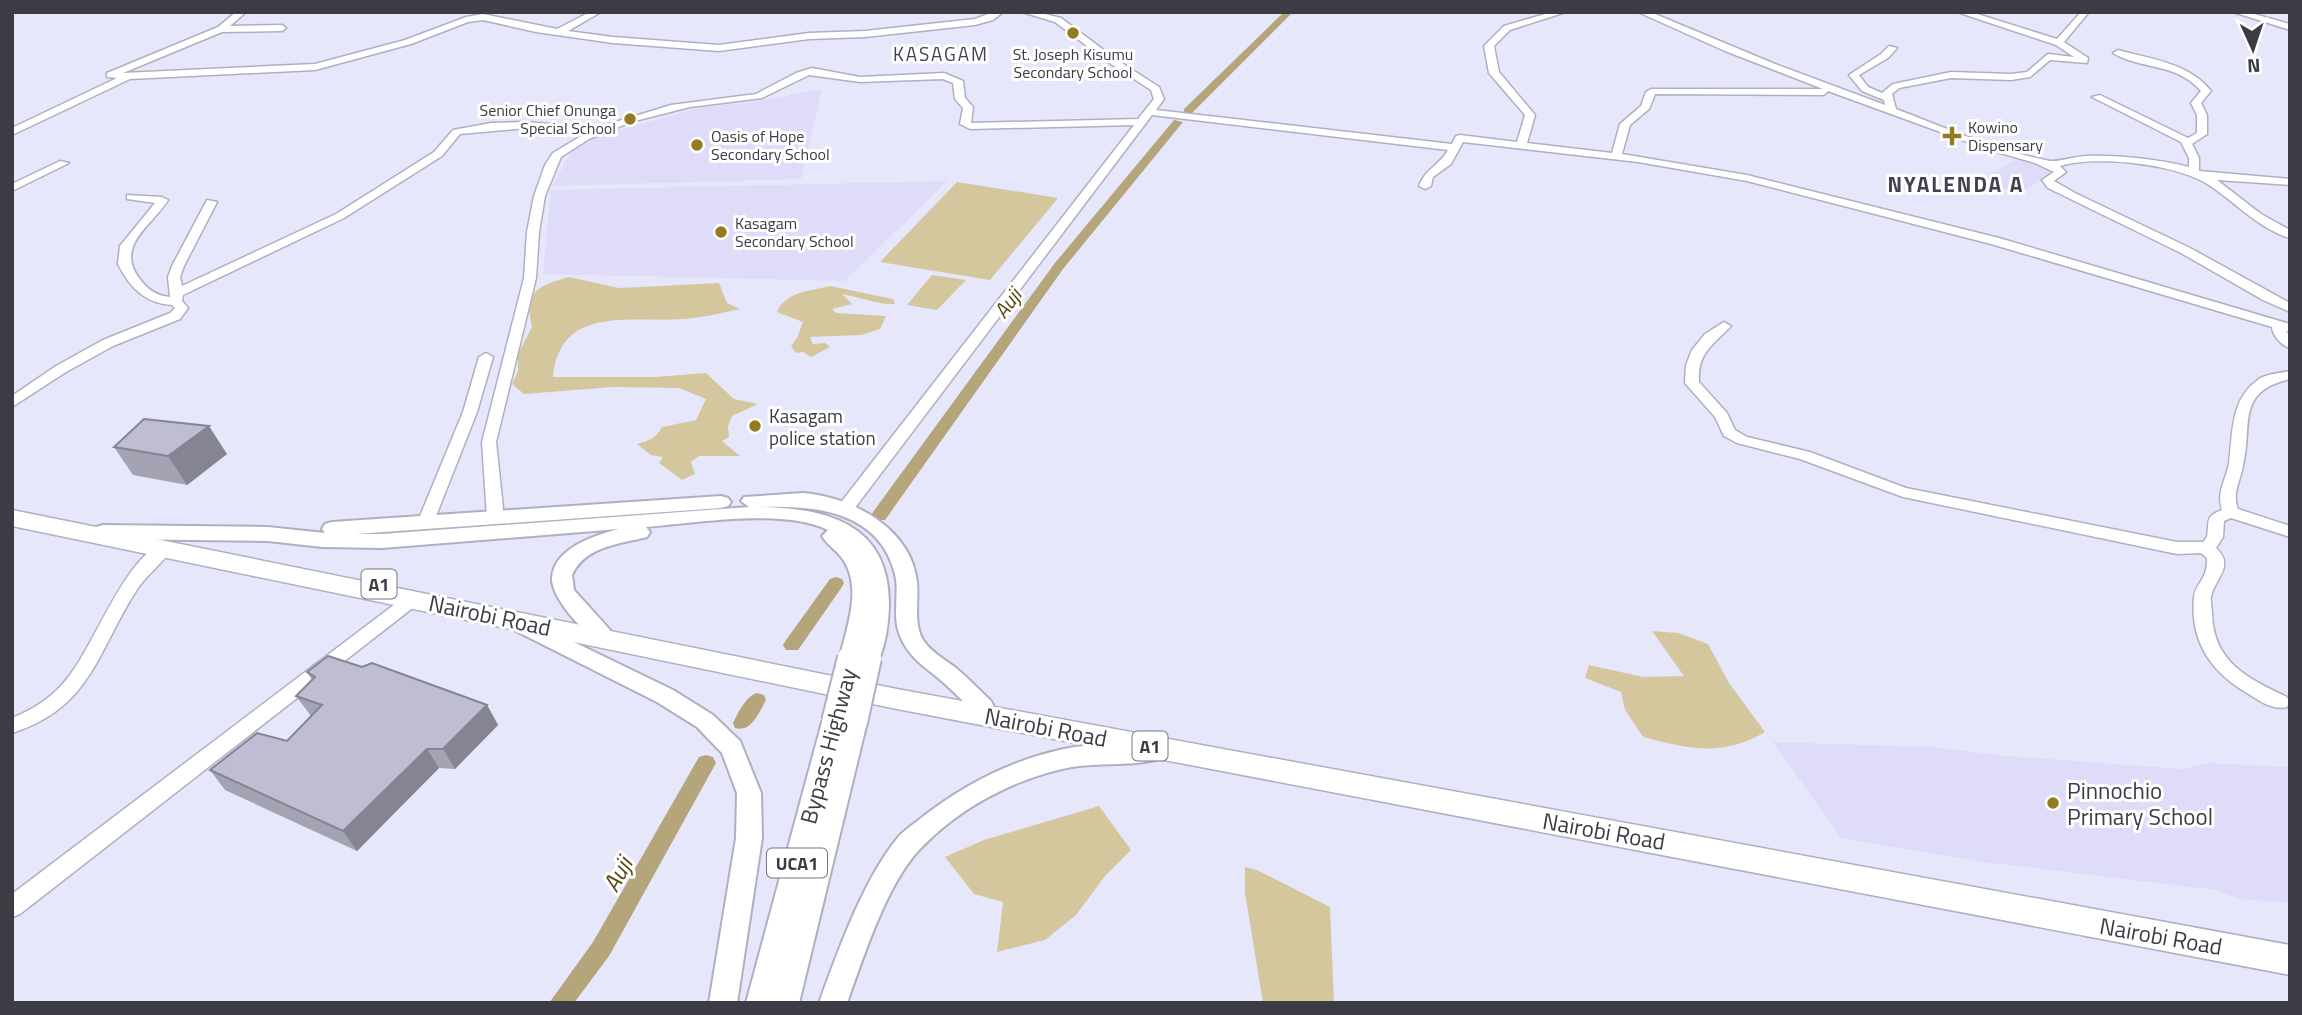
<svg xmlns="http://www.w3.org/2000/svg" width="2302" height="1015" font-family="'Titillium Web',sans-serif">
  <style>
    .built { fill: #dedcf8 }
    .green { fill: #d4c79e }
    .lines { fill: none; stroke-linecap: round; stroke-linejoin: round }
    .canal { fill: #b4a67a; fill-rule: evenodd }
    .minor-casing { stroke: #b0afc2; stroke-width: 3 }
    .major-casing { stroke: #b0afc2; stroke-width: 4 }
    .highway-casing { stroke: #b0afc2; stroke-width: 3 }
    .minor { fill: #fff; fill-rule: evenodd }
    .major { fill: #fff; fill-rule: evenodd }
    .highway { fill: #fff; fill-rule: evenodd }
    .major-bridge-far1-casing { stroke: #b0afc2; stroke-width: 23; stroke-linecap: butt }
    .major-bridge-casing { stroke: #b0afc2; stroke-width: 28; stroke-linecap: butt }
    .major-bridge-far1 { stroke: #fff; stroke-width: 19 }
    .major-bridge { stroke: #fff; stroke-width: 24 }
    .wall { fill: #a3a3b4 }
    .shaded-wall { fill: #858492 }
    .building { fill: #bebdd1; stroke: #858492; stroke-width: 2 }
    .poi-dot { fill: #947b22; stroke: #fff; stroke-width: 2.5 }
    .labels { text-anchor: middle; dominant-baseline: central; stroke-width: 6; stroke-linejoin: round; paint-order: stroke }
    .far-poi-label { font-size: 16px; fill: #3c3c44; stroke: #fff; text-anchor: start }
    .shield { fill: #fff; stroke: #76767c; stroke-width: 2 }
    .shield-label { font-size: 18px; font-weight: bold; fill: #3c3c44 }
    .far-quarter-label { font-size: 19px; letter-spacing: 2px; fill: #424151; stroke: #fff }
    .poi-label { font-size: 19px; fill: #3c3c44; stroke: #fff; text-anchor: start }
    .far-district-label { font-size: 21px; font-weight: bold; letter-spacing: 2px; fill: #424151; stroke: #fff }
    .water-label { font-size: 21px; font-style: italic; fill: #5b4b15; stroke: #fff }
    .near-street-label { font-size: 23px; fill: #3c3c44; stroke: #fff }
    .near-poi-label { font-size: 23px; fill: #3c3c44; stroke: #fff; text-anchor: start }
    .near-water-label { font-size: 24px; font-style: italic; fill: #5b4b15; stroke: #fff }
  </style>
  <rect width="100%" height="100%" fill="#e7e7fb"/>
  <path class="built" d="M822,89L801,179L552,186L570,154L600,135L703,107L747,103Z
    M2019,158L2057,171L2018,194L1980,180Z
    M947,181L845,281L543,274L551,190Z
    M1773,742L1933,747L2007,756L2182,769L2210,763L2290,767V903L2240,899L2216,890L1975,861L1841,838Z"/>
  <path class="green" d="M957,182L1058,198L990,280L880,262Z
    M932,275L966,280L937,310L907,305Z
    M569,277L619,288L719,283L727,303L740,309C721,313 702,318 682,319C632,323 560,304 553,377H655L706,373L734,399L758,404L732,416L728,427L729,437L722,441L740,456H699L691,462L695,474L682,480L659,463L663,457L651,455L637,444C649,441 656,438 662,427L696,420L706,399L679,388L613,387L524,394L512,384L518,371V354L532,327C523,291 538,286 569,277Z
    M830,286L893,299L895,304C880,305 858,297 842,294L852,304L832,309L836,313L886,316L880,329L861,335L810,337L813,344L825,343L830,347L811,357L803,352L796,353L791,346L797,338L803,322L777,312C786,291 811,291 830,286Z
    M1652,631L1678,633L1708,644L1729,683L1765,732C1723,757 1688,749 1643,737L1625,710L1621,692L1585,678L1589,665L1643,677L1684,676Z
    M1099,806L1131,850L1105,876L1076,915L1045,940L997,952L1003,902L974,894L945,857L984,840Z
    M1245,867L1257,870L1330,907L1334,1003H1263L1245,893Z"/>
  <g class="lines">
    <path class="canal" d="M1284,12H1293L1192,113H1184V109Z
      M1174,120L1183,122L1063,269L885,520H873L871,516L873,512L1055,263Z
      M836,577L842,579L844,583L842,587L798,650H786L783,645L786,640L830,579Z
      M757,693L764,695L766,700C759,713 751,733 735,728L733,723C738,713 746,696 757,693Z
      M706,755L713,757L716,763L609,956L574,1003H549L593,942L699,757Z"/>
    <defs>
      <path id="minor" d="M236,12H246L230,26L282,25L286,28L282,31L222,32L123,73L315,64L405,40L466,17L483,14L557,29L590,12H601L568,31L613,37L719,45L809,33L865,31L975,19L993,12H1003L993,20L975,25L865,37L809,39L719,51L613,43L536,32L483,20L468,22L411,44L315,70L130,79L12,135V128L117,78L107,77V73L218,27Z
        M1022,12H1037L1061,18L1117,60L1159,87L1164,99L1156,110L1452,144L1456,136L1460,135L1517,142L1525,115L1489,73L1484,46L1504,26L1552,12H1566L1510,30L1494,46L1499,72L1535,115L1527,143L1612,153L1620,124L1641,106L1646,92L1651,89H1823L1725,51L1638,12H1650L1775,64L1885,105L1884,100L1862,91L1849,75L1881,54L1889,46L1897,48L1888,58L1859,75L1868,87L1882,93L1893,84L1951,72L2011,74L2027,72L2048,54L2074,57L2056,45L1957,12H1971L2057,39L2081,12H2089L2064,42L2088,58L2087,63L2050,60L2030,77L2011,80L1951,78L1899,88L1892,94L1896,109C1946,128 1998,151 2050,161C2060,162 2076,156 2087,156C2121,155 2155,159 2189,167V158L2181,142L2092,97L2100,95L2188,138L2197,133V115L2191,103L2201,91C2176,62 2141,70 2113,53L2118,50C2151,59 2189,63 2211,91L2201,103L2207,115V134L2192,144L2199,158V171L2290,179V185L2217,180L2261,214L2290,230V238C2259,229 2235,202 2209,185C2177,164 2097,155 2060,166L2066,172L2054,181L2075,193L2190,248L2290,303V312L2263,300L2181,253L2048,188L2042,180L2054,172L2035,163L1987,149L1828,91L1824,95L1655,94L1649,109L1630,125L1622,154L1747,175L1999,238L2290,324V332L2286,331L2290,336V348C2282,346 2272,335 2272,327L1991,244L1747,181L1638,162L1463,142L1451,164L1433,177L1431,186L1425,189L1419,186C1425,169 1440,165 1448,150L1152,115L851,513H839L837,509L839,505L1134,125L970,129L960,124L963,108L955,99L953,83L943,79L860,82L809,75L762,98L690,107L631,122L589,139L561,157L545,196L539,232L536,278L496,442L503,508L501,521L495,522L487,517L482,442L524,278L527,232L534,196L545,165L553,153L586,133L526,128L460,134L442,156L344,218L183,295L182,301L188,308L180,319L113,346L66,372L12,407V396L56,366L103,340L170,313L175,308L172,305C145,303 130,288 118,264L120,246L155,203L127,199V195L162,197L168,200C152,226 115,245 139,278C147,289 156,296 170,297L168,277L172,266L207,200L217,202L184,266L180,277L182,286L336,214L434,152L453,130L491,123L526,122L596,128L671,105L756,94L796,73L812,68L860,77L944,73L963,81L965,98L973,107L971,123L1138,119L1154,99L1151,90L1111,64L1055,22Z
        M2233,12H2247L2290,24V30Z
        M60,161L69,163L12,191V184Z
        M1724,322L1731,326C1713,345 1697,353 1699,382L1727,413L1735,430L1747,437L1810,452L1906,488L2177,542H2203L2207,537C2210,520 2204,517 2222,510C2216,492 2226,480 2229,463C2233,432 2230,399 2259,379C2266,374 2280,373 2290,371V379C2235,392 2253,424 2243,466C2240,482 2232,493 2238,509L2290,526V537L2231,518L2224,521L2223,537L2216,548C2236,566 2214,579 2211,597C2210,601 2212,608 2212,613C2213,662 2247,678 2287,697L2289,702L2287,707C2273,711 2258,700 2247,693C2211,672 2190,641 2194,598C2195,583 2208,580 2207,558L2201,553L2177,554L1903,497L1800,459L1737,443L1724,436L1715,417L1685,383L1686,365L1692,350L1705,334Z
        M486,353L493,357L477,412L434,521L432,525H420L418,521L463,412L479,357Z
        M163,544L171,550C161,565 146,575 136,591C97,652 91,708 12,733V718C37,708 57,694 72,672C95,642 127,555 163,544Z
        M413,593L419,595L422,599L419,603L20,914L12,917V894L407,595Z"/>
      <path id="major" d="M803,493C852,497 911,528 917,582C919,601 913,622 923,640C931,652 944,659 956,668C968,678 979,690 991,701L994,707L991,713L983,716L975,713C965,703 955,693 944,683C927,668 910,659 901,638C891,617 900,595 895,574C879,510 813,505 759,507C826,508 888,523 889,602C889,620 886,645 878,661L870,663L862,661L860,657L852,660L844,658L841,652C848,624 861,588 844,561C838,551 828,546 822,536L828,530C783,508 696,523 646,527L650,532L647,537C620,544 585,546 572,575L574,590L610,630L607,636C601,637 596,638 591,635C577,626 551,595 552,578C554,548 595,535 619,529L382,548L322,547L268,541L103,539L96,537L93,532L96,527L103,525L268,527L325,533L322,529L325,524L332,522L721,496L728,498L731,502L728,506L721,508L356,534H382L749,507L741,501L744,497Z
        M518,615L673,690L713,715L740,741L761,793L762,838L737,1003H709L736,838L737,793L722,753L697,727L657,702L510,628L507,623L510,618Z
        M834,713L842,716L844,720L847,716L855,713L863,716L867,722L799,1003H746L822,722L826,716Z
        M1154,742L1162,744L1166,751L1162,758C1131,768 1094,761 1062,769C1010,781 957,810 920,849C887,883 863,958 847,1003H819C838,951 864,877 900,835C907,828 917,822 925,815C967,783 1012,760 1064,749C1093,743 1124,744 1154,742Z"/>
      <path id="highway" d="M12,510L897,689L2290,945V975L897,709L12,526Z"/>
    </defs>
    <use href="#minor" class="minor-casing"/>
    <use href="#major" class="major-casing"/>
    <use href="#highway" class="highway-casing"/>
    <use href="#minor" class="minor"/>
    <use href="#major" class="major"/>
    <use href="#highway" class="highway"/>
    <defs>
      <path id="major-bridge-far1" d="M850,660L852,652
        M869,660L870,655"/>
      <path id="major-bridge" d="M834,722L850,658
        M855,722L869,658"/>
    </defs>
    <use href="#major-bridge-far1" class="major-bridge-far1-casing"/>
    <use href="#major-bridge" class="major-bridge-casing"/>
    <use href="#major-bridge-far1" class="major-bridge-far1"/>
    <use href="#major-bridge" class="major-bridge"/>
  </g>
  <path class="wall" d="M114,447L227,454L187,485L133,475Z
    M362,667L487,705L498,725L455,769L439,768L357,851L225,790L210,770L287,741L311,716L296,696L312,680L307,672Z"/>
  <path class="shaded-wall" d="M209,426L227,454L187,485L168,456Z
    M487,705L498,725L455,769L443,749Z
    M427,749L439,768L357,851L343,831Z"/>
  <path class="building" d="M144,419L209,426L168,456L114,447Z
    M328,656L362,667L372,663L487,705L443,749H427L343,831L210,770L257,733L287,741L322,705L296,696L315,677L307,672Z"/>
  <g class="poi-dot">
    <circle cx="1073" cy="33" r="7"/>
    <circle cx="630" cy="119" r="7"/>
    <path d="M1948.5 125.5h7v7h7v7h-7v7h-7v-7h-7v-7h7z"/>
    <circle cx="697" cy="145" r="7"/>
    <circle cx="721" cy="232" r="7"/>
    <circle cx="755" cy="426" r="7"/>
    <circle cx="2053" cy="803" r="7"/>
  </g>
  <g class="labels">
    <g class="far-poi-label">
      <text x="1073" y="54" text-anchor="middle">St. Joseph Kisumu<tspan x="1073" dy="18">Secondary School</tspan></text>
      <text x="616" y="110" text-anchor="end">Senior Chief Onunga<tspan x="616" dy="18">Special School</tspan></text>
      <text x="1968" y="127">Kowino<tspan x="1968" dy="18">Dispensary</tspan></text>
      <text x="711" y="136">Oasis of Hope<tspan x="711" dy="18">Secondary School</tspan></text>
      <text x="735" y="223">Kasagam<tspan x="735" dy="18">Secondary School</tspan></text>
    </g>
    <g class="shield">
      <rect x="361.5" y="569.5" width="35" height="29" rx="5"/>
      <rect x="1132.5" y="731.5" width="35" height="29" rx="5"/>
      <rect x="767" y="848.5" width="60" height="29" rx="5"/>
    </g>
    <g class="shield-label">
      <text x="379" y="584">A1</text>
      <text x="1150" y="746">A1</text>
      <text x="797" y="863">UCA1</text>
    </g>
    <g class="far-quarter-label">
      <text x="941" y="53">KASAGAM</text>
    </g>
    <g class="poi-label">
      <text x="769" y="415">Kasagam<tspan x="769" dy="22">police station</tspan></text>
    </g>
    <g class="far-district-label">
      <text x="1956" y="184">NYALENDA A</text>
    </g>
    <g class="water-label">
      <text transform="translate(1007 303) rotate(-54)">Auji</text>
    </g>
    <g class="near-street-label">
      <text transform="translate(490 615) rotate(12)">Nairobi Road</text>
      <text transform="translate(1046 727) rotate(11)">Nairobi Road</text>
      <text transform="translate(828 746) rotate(-75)">Bypass Highway</text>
      <text transform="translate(1604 831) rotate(10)">Nairobi Road</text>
      <text transform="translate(2161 936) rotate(10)">Nairobi Road</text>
    </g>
    <g class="near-poi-label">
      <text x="2067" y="790">Pinnochio<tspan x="2067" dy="26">Primary School</tspan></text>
    </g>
    <g class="near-water-label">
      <text transform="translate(617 874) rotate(-61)">Auji</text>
    </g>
  </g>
  <rect width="2302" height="1015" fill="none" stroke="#3c3c44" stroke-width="28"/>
  <g transform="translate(2253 49) rotate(177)" stroke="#ffffff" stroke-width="5" paint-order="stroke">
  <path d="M0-5L12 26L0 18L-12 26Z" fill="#3c3c44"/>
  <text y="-10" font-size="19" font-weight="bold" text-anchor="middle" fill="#3c3c44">N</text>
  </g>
</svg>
